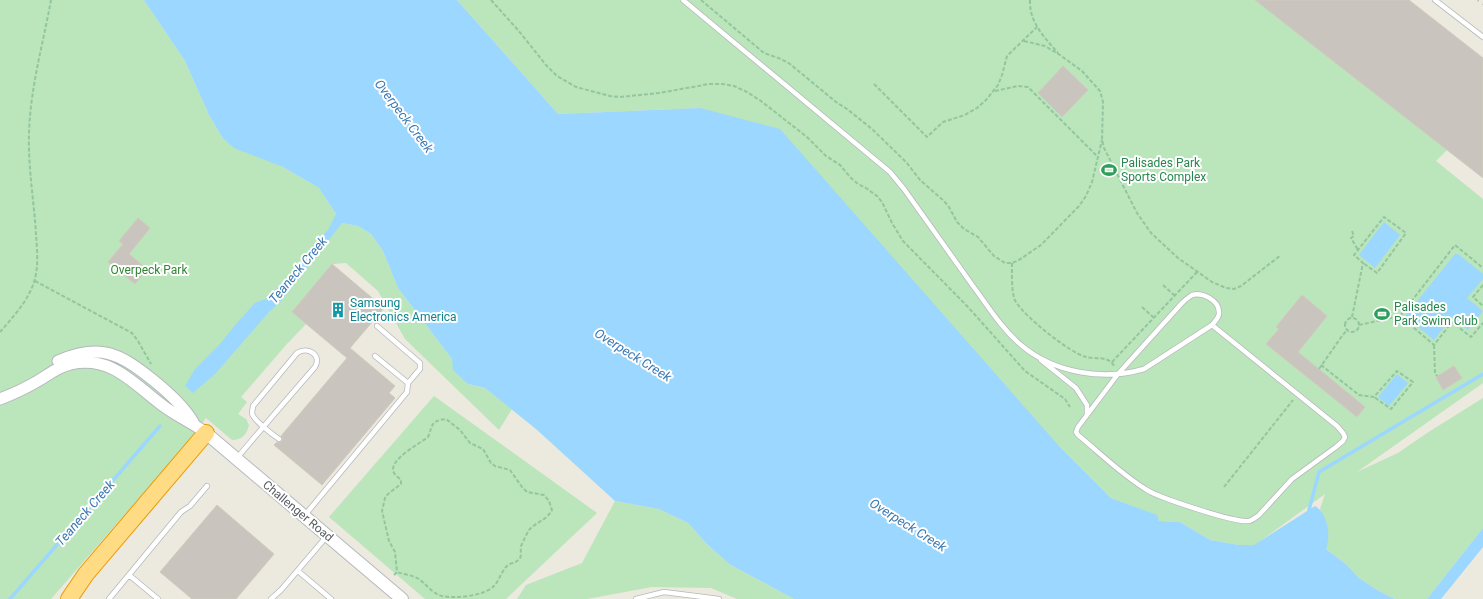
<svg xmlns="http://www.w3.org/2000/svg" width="1483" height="599" font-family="Roboto,sans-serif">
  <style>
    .green { fill: #bbe5ba }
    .water { fill: #9cd7ff }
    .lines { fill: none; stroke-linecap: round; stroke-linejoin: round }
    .stream { stroke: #9cd7ff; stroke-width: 3.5 }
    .building { fill: #c9c5be; stroke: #d1cabd }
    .service-casing { stroke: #b5b8bd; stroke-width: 6 }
    .tertiary-casing { stroke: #b5b8bd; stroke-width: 13 }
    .secondary-casing { stroke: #b5b9bf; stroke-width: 14 }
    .motorway-casing { stroke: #eb9a00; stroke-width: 18 }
    .path { stroke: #93c6a0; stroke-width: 2; stroke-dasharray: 4 2; stroke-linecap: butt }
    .service { stroke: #fff; stroke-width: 4.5 }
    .tertiary { stroke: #fff; stroke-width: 11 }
    .secondary { stroke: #fff; stroke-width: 12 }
    .motorway { stroke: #ffdb83; stroke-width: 16 }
    .rail { stroke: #b1b2b2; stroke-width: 3; stroke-dasharray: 1 5; stroke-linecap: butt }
    .labels { text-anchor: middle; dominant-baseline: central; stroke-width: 4; stroke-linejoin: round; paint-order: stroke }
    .leisure-label { font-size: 12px; fill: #27864d; stroke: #fff; text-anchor: start }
    .park-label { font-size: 12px; fill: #328633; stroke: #fff }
    .culture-label { font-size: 12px; fill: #0d838f; stroke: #fff; text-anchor: start }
    .street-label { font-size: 12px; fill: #585c61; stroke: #fff }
    .water-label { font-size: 13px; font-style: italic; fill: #3978b2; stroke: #fff }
  </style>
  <rect width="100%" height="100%" fill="#ece9df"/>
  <path class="green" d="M0,0H144L185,61L209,115L222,137L283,167L319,188L342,223L358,226L371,234L383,251L398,288L452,359L468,384L485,388L512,409L499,430L405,339L378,291L346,263L332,264L292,312L306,324L286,345L241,397L247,402L238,414L246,419L249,425C247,434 242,440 232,440L206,418L185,445L51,599H0Z
    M457,0H1255L1450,147L1436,161L1483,199V383L1357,472L1398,453L1427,433L1483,398V528L1427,599H1395L1377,590L1359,578L1347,565L1326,549L1327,524L1320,509L1325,494L1255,545H1239L1210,540L1180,522L1159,521L1156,515L1111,498L1059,446L700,108L558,114Z
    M434,396L597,513L506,599H425L329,517Z
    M615,501L659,509L688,523L707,544L729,564L794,599H737L711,588L652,587L587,599H517L526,585L582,563Z"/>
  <path class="water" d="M144,0H457L558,114L700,108L780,129L1059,446L1111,498L1157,515L1159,521L1180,522L1210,540L1239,545H1254L1315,506C1328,513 1331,536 1326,549L1347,565L1359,578L1377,590L1395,599H794L729,564L707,544L688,523L659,509L615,501L536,429L485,388L468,384L453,370L452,359L398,288L383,251L371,234L358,226L342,223L281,301L269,312L215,374L193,393L185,386L195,369L220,344L236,324L255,303L268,298L300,263L310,249L328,230L336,214L319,188L283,167L234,148L222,137L209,115L185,61Z
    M1384,222L1400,235L1375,268L1359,255Z
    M1455,254H1458L1483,274V279L1467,298L1483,311L1468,330L1452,317L1434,340L1406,317V315Z
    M1397,374L1408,383L1389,406L1378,397Z
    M1483,528V547L1441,599H1427Z"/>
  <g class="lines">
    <path class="stream" d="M1309,510L1319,472L1483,374
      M10,599L160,426"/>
  </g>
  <path class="building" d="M1255,0H1409L1483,58V178Z
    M1063,66L1088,90L1062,117L1038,93Z
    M138,218L150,228L129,254L147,269L135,284L108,262L123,244L119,241Z
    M332,264L384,308L350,348L395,386L389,393L395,398L322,485L274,445L277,442L279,443L282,441L283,439L281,436L347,358L292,312Z
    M1302,295L1327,316L1298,352L1365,407L1357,417L1266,344L1279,329L1276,327Z
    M1454,366L1462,378L1443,390L1436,377Z
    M217,505L274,554L236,599H192L160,572Z"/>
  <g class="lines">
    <defs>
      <path id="service" d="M683,0L890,172L904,189C927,221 950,254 973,286C988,306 1001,328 1021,345C1054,373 1103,381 1144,369L1212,325C1215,321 1220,317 1219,312C1219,300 1202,292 1192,295C1189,297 1185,300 1182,303L1118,374L1078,427L1076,432L1078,435C1100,453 1122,475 1147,490C1160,498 1235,523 1249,521C1253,520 1256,517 1259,515L1292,479L1336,447L1343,441L1345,437L1343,433L1337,426L1212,325
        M1435,0L1483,37
        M377,326L420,363V369L408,383
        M1041,360L1076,388L1087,405V415
        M237,458C263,427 289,397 315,367C322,355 308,346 297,353L253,406C253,407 252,412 252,413C252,419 273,435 279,439
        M305,515L407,392L408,383L375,356
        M298,571L331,599
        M129,575L158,599
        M109,599L181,512L190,506L207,486
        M271,599L281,590L327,536
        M636,599L664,592L719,599"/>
      <path id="tertiary" d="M58,361C101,343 119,353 153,380C168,392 183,405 193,422
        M0,399C13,394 24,389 36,382C47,376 58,366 71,364C111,355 134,384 162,405C176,416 192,422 206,433"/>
      <path id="secondary" d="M206,433L402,599"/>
      <path id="motorway" d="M69,599L86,574L206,433"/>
    </defs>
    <use href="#service" class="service-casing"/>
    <use href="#tertiary" class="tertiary-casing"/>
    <use href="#secondary" class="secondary-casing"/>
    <use href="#motorway" class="motorway-casing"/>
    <path class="path" d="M491,0L518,30L546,65L557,76L576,87L610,96L620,97L659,93L709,84H723L734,86L747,92L761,101L807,137L826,156L840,165L851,178L858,184L866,188L877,196L882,202L892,223L903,241L968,307L1025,371L1065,399L1070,407
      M701,0L764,53L781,59L790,64L836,102L847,109L872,129L906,162L920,180L944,201L949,207L957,222L964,229L978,237L994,256L1005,263H1012L1019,260L1041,245L1079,206L1086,196L1092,182L1102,140
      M1030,0C1029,22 1044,37 1058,53
      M1024,41L1045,46L1060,55L1082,71L1100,91L1103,102L1102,140L1104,148L1137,213L1151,233L1178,258L1212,282L1226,288L1234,289L1241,286L1281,255
      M874,84L927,137L943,122L965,115L977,108L986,100L998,85L1002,75L1007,56L1037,27
      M995,91L1018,86L1028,87L1098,157
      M1352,231L1354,236L1351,238L1358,250
      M1012,263C1012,272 1011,295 1016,302C1025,317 1070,353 1086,357C1096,359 1109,356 1114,366
      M35,281L132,333L138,341L151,364
      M1163,285L1175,296
      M1483,285L1473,297L1483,306
      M1142,307L1154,318
      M1400,316L1434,345L1452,322L1471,337L1483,323
      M1352,317L1363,263L1354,255L1384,217L1406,233L1377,273L1363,263
      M1345 325a7 7 0 1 1 14 0a7 7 0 1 1-14 0Z
      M1359,325L1400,316L1455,245L1483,268
      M0,332C13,317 28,301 34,282C39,267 37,249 36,234C34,201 28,168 29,134C30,89 43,44 51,0
      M1434,345L1435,373L1437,376
      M1112,362L1197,272
      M1321,365L1359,395L1374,397L1397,371L1413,382L1391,409L1374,397
      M1319,369L1342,336L1347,330
      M1224,487L1293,400
      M394,575L397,572L395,552L389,541L382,511L385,498L388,494L401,484V480C399,478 395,475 394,473C387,460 421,443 428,437C433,425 430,421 446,419L460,430L470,443L483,449L491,463L495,466L510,470L522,487L527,492L544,495L549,501L552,510C547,520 536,522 529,530C527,533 523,542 521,546C520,551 522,554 520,558C516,564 511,562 507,566C501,572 499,581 494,586C484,596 455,599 442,596C431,593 426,583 417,578C411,575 403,574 397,572"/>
    <use href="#service" class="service"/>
    <use href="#tertiary" class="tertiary"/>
    <use href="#secondary" class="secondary"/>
    <use href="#motorway" class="motorway"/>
    <path class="rail" d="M1478,0L1483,4"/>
  </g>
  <defs>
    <symbol id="stadium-bare" viewBox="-9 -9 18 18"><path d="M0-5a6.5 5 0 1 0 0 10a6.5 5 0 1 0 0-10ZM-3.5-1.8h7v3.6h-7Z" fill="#2e9e5b" stroke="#fff" stroke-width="2.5" paint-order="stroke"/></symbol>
    <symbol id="building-bare" viewBox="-9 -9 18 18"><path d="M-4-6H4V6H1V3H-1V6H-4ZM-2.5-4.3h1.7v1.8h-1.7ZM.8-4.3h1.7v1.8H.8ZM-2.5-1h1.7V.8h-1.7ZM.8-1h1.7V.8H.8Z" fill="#0f9aa8" stroke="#fff" stroke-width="2.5" paint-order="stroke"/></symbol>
  </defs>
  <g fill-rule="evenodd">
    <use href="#stadium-bare" x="1098" y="159" width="22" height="22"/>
    <use href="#building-bare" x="327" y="299" width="22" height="22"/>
    <use href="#stadium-bare" x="1371" y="303" width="22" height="22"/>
  </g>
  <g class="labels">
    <g class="leisure-label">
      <text x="1121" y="163">Palisades Park<tspan x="1121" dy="14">Sports Complex</tspan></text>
      <text x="1394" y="307">Palisades<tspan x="1394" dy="14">Park Swim Club</tspan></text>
    </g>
    <g class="park-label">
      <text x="149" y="270">Overpeck Park</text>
    </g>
    <g class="culture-label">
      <text x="350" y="303">Samsung<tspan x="350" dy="14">Electronics America</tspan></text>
    </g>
    <g class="street-label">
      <text transform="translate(298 511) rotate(40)">Challenger Road</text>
    </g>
    <g class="water-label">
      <text transform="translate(404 116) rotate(53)">Overpeck Creek</text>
      <text transform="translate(298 270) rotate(-50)">Teaneck Creek</text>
      <text transform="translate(633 355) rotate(32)">Overpeck Creek</text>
      <text transform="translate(85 513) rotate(-49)">Teaneck Creek</text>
      <text transform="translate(908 525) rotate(32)">Overpeck Creek</text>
    </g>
  </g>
</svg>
